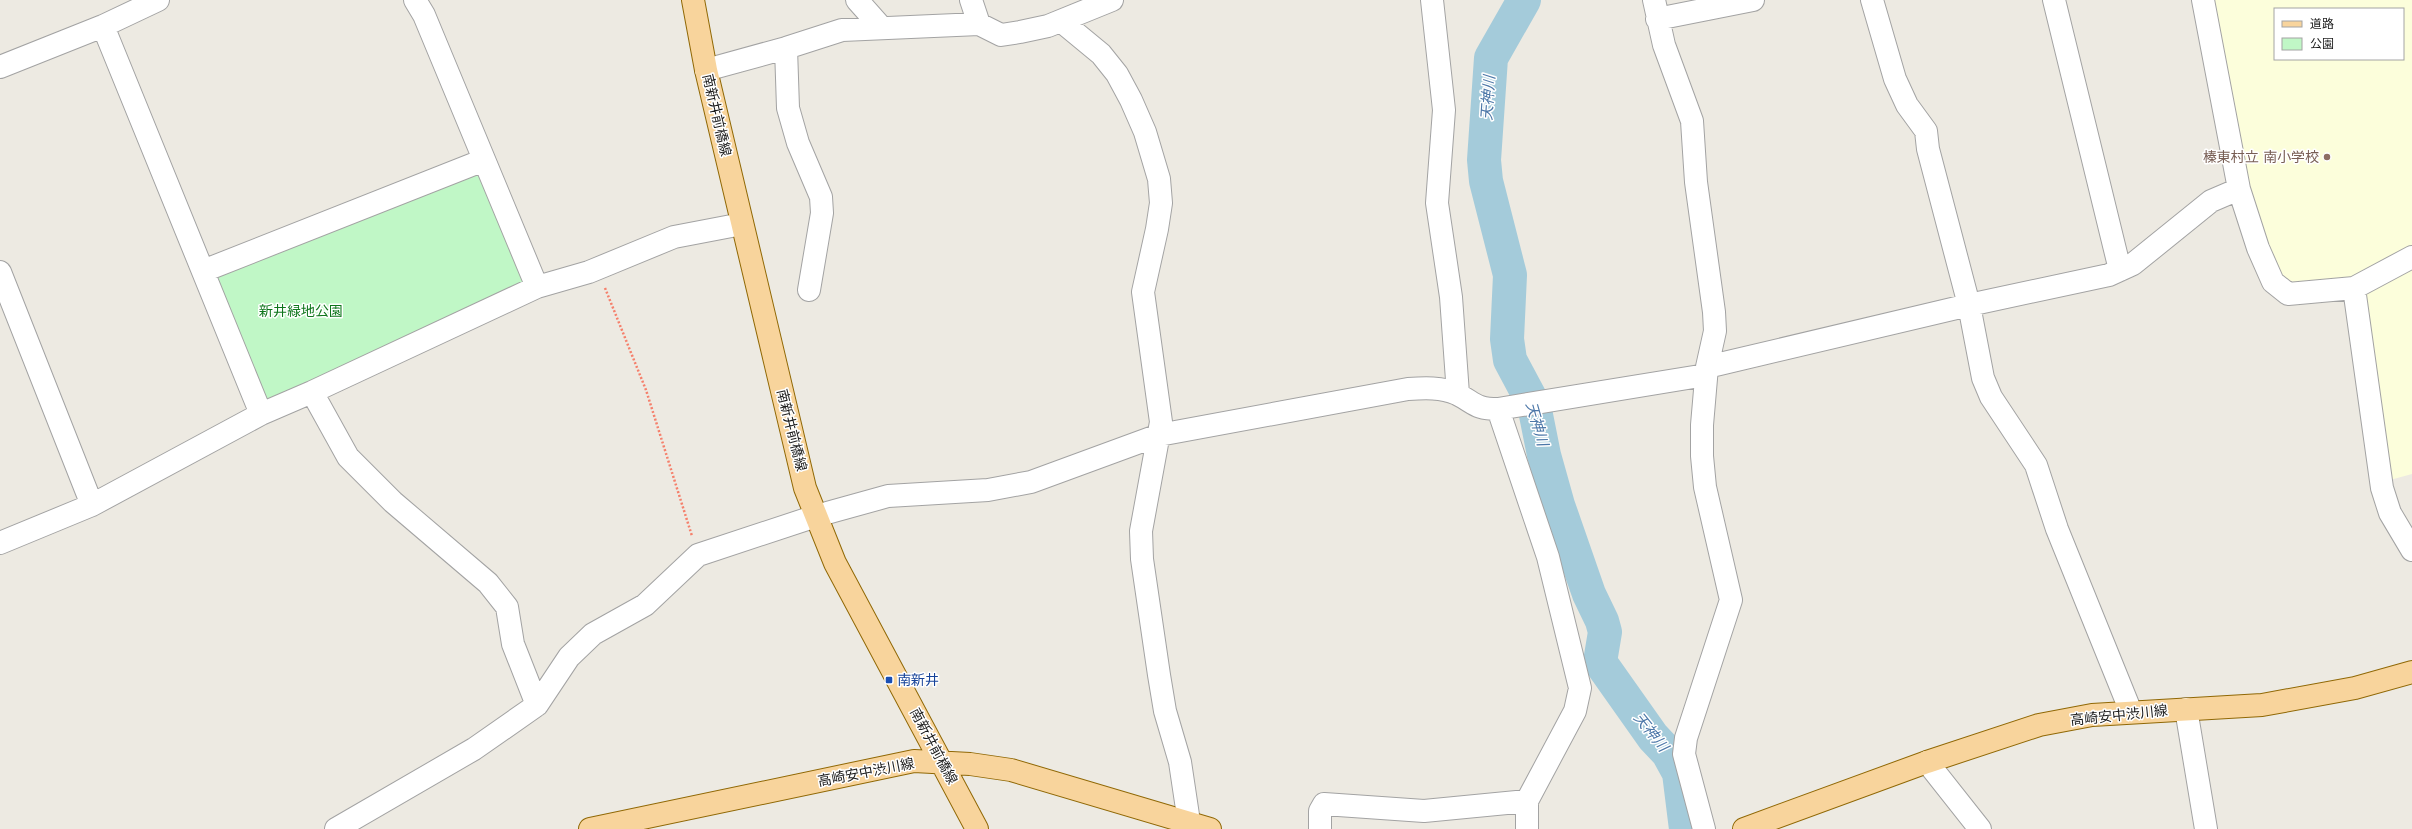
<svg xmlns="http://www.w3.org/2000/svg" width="2412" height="829" font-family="Jost,'Noto Sans JP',sans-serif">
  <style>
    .education { fill: #fcfedb; fill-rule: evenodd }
    .park { fill: #c0f7c6 }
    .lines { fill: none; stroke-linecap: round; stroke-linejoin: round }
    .river { stroke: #a4cbda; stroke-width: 34 }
    .minor-casing { stroke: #a3a3a3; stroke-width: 24 }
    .major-casing { stroke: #906805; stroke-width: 24 }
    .path { stroke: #f5806c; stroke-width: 2.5; stroke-dasharray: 2 2; stroke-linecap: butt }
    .minor { stroke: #fff; stroke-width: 22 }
    .major { stroke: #f8d49c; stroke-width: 22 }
    .education-dot { fill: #8d6e63; stroke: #fff; stroke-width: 1.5 }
    .transit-dot { fill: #1a4fb4; stroke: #fff; stroke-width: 1.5 }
    .labels { text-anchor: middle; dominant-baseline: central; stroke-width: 3; stroke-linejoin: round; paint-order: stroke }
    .street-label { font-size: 14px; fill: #1c1c1c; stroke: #fff }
    .education-label { font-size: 14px; fill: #785e54; stroke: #fff; text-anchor: end }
    .park-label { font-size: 14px; fill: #0f761c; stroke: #fff }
    .transit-label { font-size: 14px; fill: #164399; stroke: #fff; text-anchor: start }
    .water-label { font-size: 15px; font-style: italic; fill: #4c77a8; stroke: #fff }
  </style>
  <rect width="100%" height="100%" fill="#edeae2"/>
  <path class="education" d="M2211,0H2412V245L2355,276L2305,286L2281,277L2255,212ZM2275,9H2403V59H2275Z
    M2412,263V474L2390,480L2364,293Z"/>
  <path class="park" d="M479,168L527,287L265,400L215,274Z"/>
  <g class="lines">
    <path class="river" d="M1524,0L1491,58L1484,160L1486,181L1510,275L1507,339L1510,360L1534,405L1544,455L1558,505L1589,594L1602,621L1605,632L1600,662L1653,737L1668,753L1679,773L1686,829"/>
    <defs>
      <path id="minor" d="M415,0L424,15L537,287
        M857,0L881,27
        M971,0L979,24
        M1432,0L1444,110L1437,203L1451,297L1458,394
        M1654,0L1664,45L1692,121L1696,182L1714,312L1715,331L1707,367L1702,425V456L1705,487L1731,600L1686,738L1684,754L1704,829
        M1872,0L1895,79L1907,105L1926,131L1928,149L1969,305L1983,378L1991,397L2036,465L2057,529L2131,712
        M2054,0L2120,270
        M2203,0L2239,189L2258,248L2273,282L2288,294L2354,288L2412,257
        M1657,19L1753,0
        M1061,21L1101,54L1117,74L1131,100L1145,132L1159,179L1161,203L1157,229L1143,292L1161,422L1141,531L1142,559L1159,675L1165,711L1180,762L1189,822
        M103,26L261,414
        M786,48L788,108L798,143L821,197L822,213L809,290
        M0,67L103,26L158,0
        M706,70L786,48L842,30L979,24L1001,35L1020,32L1048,26L1112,0
        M203,271L484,160
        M0,272L92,505
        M2354,288L2382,488L2390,513L2412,550
        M1707,367L1969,305L2109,275L2133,264L2211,201L2239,189
        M312,392L348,457L393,502L488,583L507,607L513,644L537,705
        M1498,409L1548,557L1580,688L1575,711L1527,801V829
        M0,543L92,505L261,414L312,392L537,287L589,272L674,237L742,224
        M2186,709L2206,829
        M1927,762L1980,829
        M336,829L474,749L537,705L569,657L593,634L645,605L698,555L816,516L888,496L988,490L1031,482L1159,435L1408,389C1424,388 1442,387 1457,394C1475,403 1475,409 1498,409L1706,375
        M1320,829V811L1324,804L1424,811L1527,801"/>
      <path id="major" d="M693,0L706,70L805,488L835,563L977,829
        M590,829L914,761L970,764L1011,770L1210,829
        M1744,829L1927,762L2039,725L2092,715L2262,705L2355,688L2412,672"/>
    </defs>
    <use href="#minor" class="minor-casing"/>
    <use href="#major" class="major-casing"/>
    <path class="path" d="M605,288L646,390L692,536"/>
    <use href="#minor" class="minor"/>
    <use href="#major" class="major"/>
  </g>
  <circle class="education-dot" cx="2327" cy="157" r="4"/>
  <rect class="transit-dot" x="885" y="676" width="8" height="8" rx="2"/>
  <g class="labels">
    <g class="street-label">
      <text transform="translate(717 115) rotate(77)">南新井前橋線</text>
      <text transform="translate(792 430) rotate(76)">南新井前橋線</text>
      <text transform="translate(2119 715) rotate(-6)">高崎安中渋川線</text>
      <text transform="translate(934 746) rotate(62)">南新井前橋線</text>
      <text transform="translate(866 772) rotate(-11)">高崎安中渋川線</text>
    </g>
    <g class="education-label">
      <text x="2319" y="157">榛東村立 南小学校</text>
    </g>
    <g class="park-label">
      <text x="301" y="311">新井緑地公園</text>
    </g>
    <g class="transit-label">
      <text x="897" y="680">南新井</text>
    </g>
    <g class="water-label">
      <text transform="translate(1488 98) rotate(-86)">天神川</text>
      <text transform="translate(1537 424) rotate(74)">天神川</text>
      <text transform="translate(1651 732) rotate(51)">天神川</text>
    </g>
  </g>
  <rect x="2274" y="8" width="130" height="52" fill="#ffffff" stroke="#a4a4a4"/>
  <rect x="2282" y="21" width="20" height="6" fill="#f8d49c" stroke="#a4a4a4"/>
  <text x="2310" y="28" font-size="12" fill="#1c1c1c">道路</text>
  <rect x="2282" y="38" width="20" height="12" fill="#c0f7c6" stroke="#a4a4a4"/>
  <text x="2310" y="48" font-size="12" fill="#1c1c1c">公園</text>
</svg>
